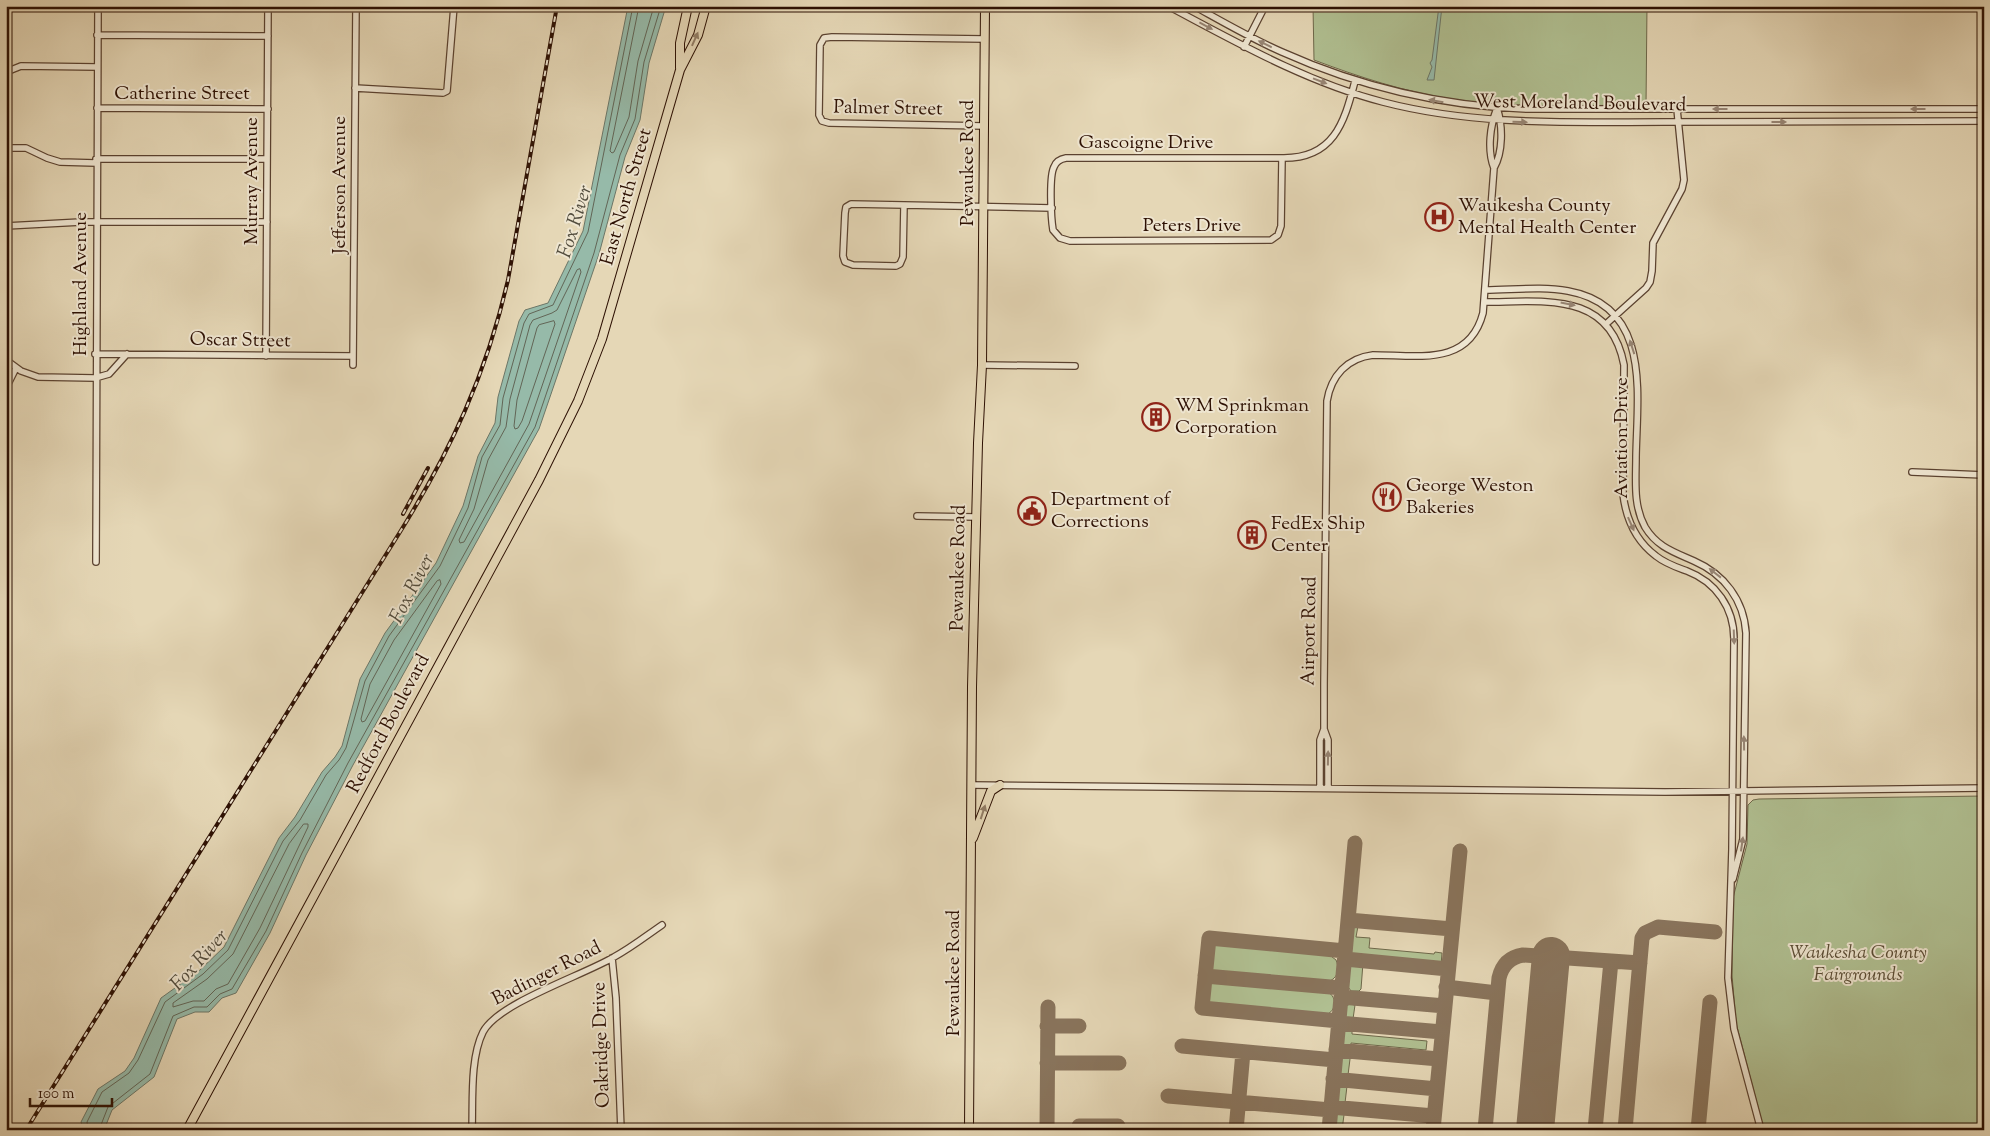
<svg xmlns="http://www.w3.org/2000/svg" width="1990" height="1136" font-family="'Sorts Mill Goudy',serif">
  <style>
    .green { fill: #b0bf91; stroke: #6e684a }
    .water { fill: #96baa9; stroke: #6c7667 }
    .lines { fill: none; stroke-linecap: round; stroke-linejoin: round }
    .shore { stroke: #626556; stroke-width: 1 }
    .taxiway { stroke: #89745c; stroke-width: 15 }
    .runway { stroke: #89745c; stroke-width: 38 }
    .minor-casing { stroke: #5b4230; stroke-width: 8 }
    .major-casing { stroke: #2d1003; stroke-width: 10 }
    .minor { stroke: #eee5d0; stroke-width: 5.5 }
    .major { stroke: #e5d7b6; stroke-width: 8 }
    .rail-casing { stroke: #2d1003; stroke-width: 4 }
    .rail { stroke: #eee5d0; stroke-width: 2; stroke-dasharray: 5.5; stroke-linecap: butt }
    .oneway { fill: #978574 }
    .oneway2 { fill: #927d65 }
    .labels { text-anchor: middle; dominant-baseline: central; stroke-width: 4; stroke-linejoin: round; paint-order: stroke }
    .street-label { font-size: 19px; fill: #2d1003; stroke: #eee5d0 }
    .poi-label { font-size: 19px; fill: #2d1003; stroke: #eee5d0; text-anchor: start }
    .park-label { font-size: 19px; font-style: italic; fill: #5b4d35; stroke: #eee5d0 }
    .water-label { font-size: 20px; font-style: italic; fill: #524c3d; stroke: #eee5d0 }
  </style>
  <rect width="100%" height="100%" fill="#e5d7b6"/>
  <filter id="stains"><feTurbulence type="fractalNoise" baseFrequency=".004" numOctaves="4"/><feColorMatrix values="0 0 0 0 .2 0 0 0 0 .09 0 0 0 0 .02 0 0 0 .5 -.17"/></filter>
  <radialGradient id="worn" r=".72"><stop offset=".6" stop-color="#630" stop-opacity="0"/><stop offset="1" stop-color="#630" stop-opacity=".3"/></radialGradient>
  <path class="green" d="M1313,6H1647L1646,105C1582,105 1516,109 1452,99C1405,92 1359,77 1314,60Z
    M1984,796V1130H1764L1736,1023L1732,975L1733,898L1747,844L1748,805L1753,800L1759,799Z
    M1354,924L1358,926L1356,937L1370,938L1369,948L1434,954L1435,952L1442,953L1441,965L1351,957L1348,955L1351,926Z
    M1218,944L1327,953L1336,960C1341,972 1336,981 1323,983L1214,973L1209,967L1211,948L1212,946Z
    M1347,963H1363L1361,989L1359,991H1351L1346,984Z
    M1214,980L1324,990C1339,995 1338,1014 1321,1016L1210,1006L1206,999L1208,984Z
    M1350,1004L1355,1005L1353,1019L1350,1021L1345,1019L1343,1015L1344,1007Z
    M1348,1027L1352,1030V1034L1427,1041L1426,1050L1351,1043V1047L1346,1049L1341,1044L1342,1030Z
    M1344,1055L1347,1056L1350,1059L1348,1075L1344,1077L1338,1071L1339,1060Z
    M1341,1084H1347V1086L1345,1103L1343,1105L1336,1100L1337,1087Z
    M1339,1111L1342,1112L1344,1115L1342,1130L1337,1129L1334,1126V1115Z"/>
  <path class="water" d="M628,6H666L649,63L640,120L625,157L599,254L539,429L353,765L306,855L270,933L236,993L222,998L209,1012H195L177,1019L154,1077L112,1110L104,1130H83L81,1122L98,1089L125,1071L134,1058L161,998L200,970L224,947L279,838L295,817L322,772L335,757L342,746L360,679L385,633L436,563L463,506L478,456L495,423L498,397L519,321L525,310L548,303L583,231Z
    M1439,6H1442L1434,80H1427L1432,67L1430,63L1432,60Z"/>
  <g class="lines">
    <path class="shore" d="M639,6L610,151L612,153L614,152L629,117L638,61L654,6
      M580,269L581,272L529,424L464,542L460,543L459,540L474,509L488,460L506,427L510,399L530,325L533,320L552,313L557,310L577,270Z
      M554,321L555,324L522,421L518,428L515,429L514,426L517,400L537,328L539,325Z
      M440,580L441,584L365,721L362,722L361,719L370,684L394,640L437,581Z
      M304,824H308V827L260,928L228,984L216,989L204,1001H193L173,1007V1003L207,979L233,954L289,844Z
      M88,1130L87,1122L102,1092L129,1073L138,1060L165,1002L203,974L228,950L283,841L300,820L326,775L339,760L346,748L365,681L389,636L440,566L468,508L482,457L500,425L503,398L524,323L529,314L553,305L588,232L633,6
      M99,1130L108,1107L150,1074L173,1016L194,1007H207L220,994L232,989L266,931L302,853L348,763L535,427L594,253L620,155L635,119L644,62L661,6"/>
    <path class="taxiway" d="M1348,920L1452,929
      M1345,959L1448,969
      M1611,961L1640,963
      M1205,976L1342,988
      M1446,987L1497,993
      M1341,997L1445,1006
      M1339,1021L1202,1008L1209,938L1345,951
      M1339,1023L1442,1032
      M1047,1026H1079
      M1182,1046L1335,1060
      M1336,1050L1439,1059
      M1047,1063H1119
      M1333,1079L1437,1089
      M1168,1096L1331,1110
      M1331,1107L1434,1116
      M1047,1130L1048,1007
      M1079,1130V1126H1118
      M1236,1130L1243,1052
      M1329,1130L1355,843
      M1433,1130L1460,851
      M1485,1130L1499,978C1502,965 1510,957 1523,955L1611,961L1595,1130
      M1625,1130L1642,938L1645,933L1658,927L1715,932
      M1698,1130L1710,1002"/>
    <path class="runway" d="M1535,1130L1551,956"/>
    <defs>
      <path id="minor" d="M1168,6C1238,43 1306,82 1383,102C1475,126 1569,122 1664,122C1770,121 1877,121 1984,121
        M1194,6C1223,22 1252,39 1282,52C1360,87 1441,106 1527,109H1984
        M97,35L268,36
        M1244,47L1265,6
        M6,72L21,66L97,67
        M355,88L443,93L447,91L454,6
        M97,108L268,109
        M984,126L829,123L822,121L819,115L820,45L824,38L832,37L985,39
        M6,148H26L47,158L60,162L96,163
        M1282,158L1281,226L1278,235L1271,240L1070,241L1060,238L1053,230C1051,218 1049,176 1054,167C1056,161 1060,159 1066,158H1282C1333,159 1344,124 1355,81
        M96,159H267
        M1494,168C1503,152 1503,126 1497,108
        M851,204L904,205L903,257L900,264L896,266L853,265L845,262L843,256L845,213L846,207Z
        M904,205L1052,208
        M6,226L81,222H267
        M1485,290C1512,290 1542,286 1568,291C1652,306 1637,394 1636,457C1636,481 1633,505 1645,527C1657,547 1674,552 1694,561C1724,574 1744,600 1746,633L1743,839L1733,879
        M1484,302C1543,302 1610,290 1624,365L1623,494C1626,519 1636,541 1656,556C1666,564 1676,567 1687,571C1716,582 1734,608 1734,639L1732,849L1728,978L1734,1029L1761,1130
        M1606,324L1646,288L1650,282L1652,271L1653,243L1682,189L1684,180L1677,109
        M95,354L353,356
        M266,356L268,6
        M6,360L21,371L38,377L95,378L109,374L127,354
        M353,365L356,6
        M982,365L1075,366
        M6,388L16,368
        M1912,472L1984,475
        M917,516L976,517
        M96,562L98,6
        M971,785L1665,792L1984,788
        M1320,788V740L1324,729
        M1328,788V740L1324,729V683L1327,401C1331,376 1347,358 1373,355C1417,355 1469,367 1483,313L1494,168C1487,150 1490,126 1497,108
        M612,958L616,998L621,1130
        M472,1130C473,1100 470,1058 483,1032C498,1003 584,975 614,957C631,948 646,936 662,925"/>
      <path id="major" d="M680,68V43L688,6
        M973,838L991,791L1000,785
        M187,1130L539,480L578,401L602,339L680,70L698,35L706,6
        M969,1130L972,687L978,443L982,365L985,6"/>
    </defs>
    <use href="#minor" class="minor-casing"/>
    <use href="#major" class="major-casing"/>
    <use href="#minor" class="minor"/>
    <use href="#major" class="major"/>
    <defs>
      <path id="rail" d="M403,514L428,468
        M26,1130L400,532C451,450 486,375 508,280L557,6"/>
    </defs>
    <use href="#rail" class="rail-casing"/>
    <use href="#rail" class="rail"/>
  </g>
  <defs><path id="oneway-solid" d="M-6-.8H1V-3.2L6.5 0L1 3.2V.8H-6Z" transform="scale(1.25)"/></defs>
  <g class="oneway">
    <use href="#oneway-solid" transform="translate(1206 26) rotate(28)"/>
    <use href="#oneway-solid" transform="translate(1265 44) rotate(-154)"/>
    <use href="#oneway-solid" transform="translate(1320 81) rotate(21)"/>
    <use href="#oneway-solid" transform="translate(1436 101) rotate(-170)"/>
    <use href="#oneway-solid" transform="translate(1720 109) rotate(180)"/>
    <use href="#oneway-solid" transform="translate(1918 109) rotate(180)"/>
    <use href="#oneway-solid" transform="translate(1520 122) rotate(2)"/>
    <use href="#oneway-solid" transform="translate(1779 122)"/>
    <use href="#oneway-solid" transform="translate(1568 304) rotate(11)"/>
    <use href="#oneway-solid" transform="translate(1632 347) rotate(-108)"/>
    <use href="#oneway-solid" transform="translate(1631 524) rotate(66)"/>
    <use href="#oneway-solid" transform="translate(1715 573) rotate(-142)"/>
    <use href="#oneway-solid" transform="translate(1734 637) rotate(88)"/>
    <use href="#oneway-solid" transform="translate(1744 743) rotate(-91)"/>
    <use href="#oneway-solid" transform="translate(1328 758) rotate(-89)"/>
    <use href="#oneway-solid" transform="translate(1742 844) rotate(-82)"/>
  </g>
  <g class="oneway2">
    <use href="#oneway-solid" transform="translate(695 39) rotate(-66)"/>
    <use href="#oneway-solid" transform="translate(983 812) rotate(-72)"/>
  </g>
  <defs>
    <symbol id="hospital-ring" viewBox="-11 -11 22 22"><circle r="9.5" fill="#eee5d0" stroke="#8f2418" stroke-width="1.5"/><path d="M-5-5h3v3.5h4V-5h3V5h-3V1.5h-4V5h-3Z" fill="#8f2418"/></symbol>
    <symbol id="building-ring" viewBox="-11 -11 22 22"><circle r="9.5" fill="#eee5d0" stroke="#8f2418" stroke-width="1.5"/><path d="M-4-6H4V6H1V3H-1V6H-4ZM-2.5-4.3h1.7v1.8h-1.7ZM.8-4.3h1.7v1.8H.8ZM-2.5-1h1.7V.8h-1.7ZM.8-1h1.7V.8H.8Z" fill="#8f2418"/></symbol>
    <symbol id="restaurant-ring" viewBox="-11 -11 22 22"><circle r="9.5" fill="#eee5d0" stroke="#8f2418" stroke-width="1.5"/><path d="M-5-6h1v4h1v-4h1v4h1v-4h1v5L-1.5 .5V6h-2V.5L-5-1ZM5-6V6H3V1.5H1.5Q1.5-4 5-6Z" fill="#8f2418"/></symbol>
    <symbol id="civic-ring" viewBox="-11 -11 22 22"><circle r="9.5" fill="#eee5d0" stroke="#8f2418" stroke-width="1.5"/><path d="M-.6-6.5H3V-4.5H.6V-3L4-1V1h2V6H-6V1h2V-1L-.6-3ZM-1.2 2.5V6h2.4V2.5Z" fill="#8f2418"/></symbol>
  </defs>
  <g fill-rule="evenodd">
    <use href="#hospital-ring" x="1423" y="201" width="32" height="32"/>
    <use href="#building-ring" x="1140" y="401" width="32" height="32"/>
    <use href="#restaurant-ring" x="1371" y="481" width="32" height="32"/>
    <use href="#civic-ring" x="1016" y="495" width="32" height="32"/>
    <use href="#building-ring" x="1236" y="519" width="32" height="32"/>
  </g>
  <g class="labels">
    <g class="street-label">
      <text x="182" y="94">Catherine Street</text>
      <text transform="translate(1580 104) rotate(1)">West Moreland Boulevard</text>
      <text transform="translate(888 109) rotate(1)">Palmer Street</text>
      <text x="1146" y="143">Gascoigne Drive</text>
      <text transform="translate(968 163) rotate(-90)">Pewaukee Road</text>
      <text transform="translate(252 181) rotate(-90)">Murray Avenue</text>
      <text transform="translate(340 185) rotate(-90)">Jefferson Avenue</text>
      <text transform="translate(627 197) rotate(-74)">East North Street</text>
      <text x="1192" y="226">Peters Drive</text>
      <text transform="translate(81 284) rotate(-90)">Highland Avenue</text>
      <text transform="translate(240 341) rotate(1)">Oscar Street</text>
      <text transform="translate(1622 438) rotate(-90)">Aviation Drive</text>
      <text transform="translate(959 568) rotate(-89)">Pewaukee Road</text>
      <text transform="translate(1310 631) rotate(-89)">Airport Road</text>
      <text transform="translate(389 724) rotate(-62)">Redford Boulevard</text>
      <text transform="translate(954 973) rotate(-90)">Pewaukee Road</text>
      <text transform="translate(547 974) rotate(-27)">Badinger Road</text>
      <text transform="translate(602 1045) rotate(-92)">Oakridge Drive</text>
    </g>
    <g class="poi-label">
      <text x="1458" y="206">Waukesha County<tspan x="1458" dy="22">Mental Health Center</tspan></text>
      <text x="1175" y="406">WM Sprinkman<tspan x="1175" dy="22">Corporation</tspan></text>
      <text x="1406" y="486">George Weston<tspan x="1406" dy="22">Bakeries</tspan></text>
      <text x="1051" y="500">Department of<tspan x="1051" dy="22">Corrections</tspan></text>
      <text x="1271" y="524">FedEx Ship<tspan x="1271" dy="22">Center</tspan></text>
    </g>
    <g class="park-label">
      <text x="1858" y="953">Waukesha County<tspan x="1858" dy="22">Fairgrounds</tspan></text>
    </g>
    <g class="water-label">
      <text transform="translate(576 222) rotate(-73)">Fox River</text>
      <text transform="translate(413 589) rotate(-63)">Fox River</text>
      <text transform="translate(200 961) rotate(-48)">Fox River</text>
    </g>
  </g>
  <rect width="1990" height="1136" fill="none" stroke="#e5d7b6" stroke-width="25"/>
  <rect x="8" y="8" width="1975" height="1121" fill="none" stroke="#2d1003" stroke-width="2.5"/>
  <rect x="12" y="12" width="1965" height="1111" fill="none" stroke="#2d1003"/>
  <path d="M30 1098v8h82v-8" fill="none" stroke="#2d1003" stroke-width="2.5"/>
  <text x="38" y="1098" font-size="15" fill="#2d1003" stroke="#eee5d0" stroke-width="4" paint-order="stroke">100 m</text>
  <rect width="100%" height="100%" filter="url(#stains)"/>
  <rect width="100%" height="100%" fill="url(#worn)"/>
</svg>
